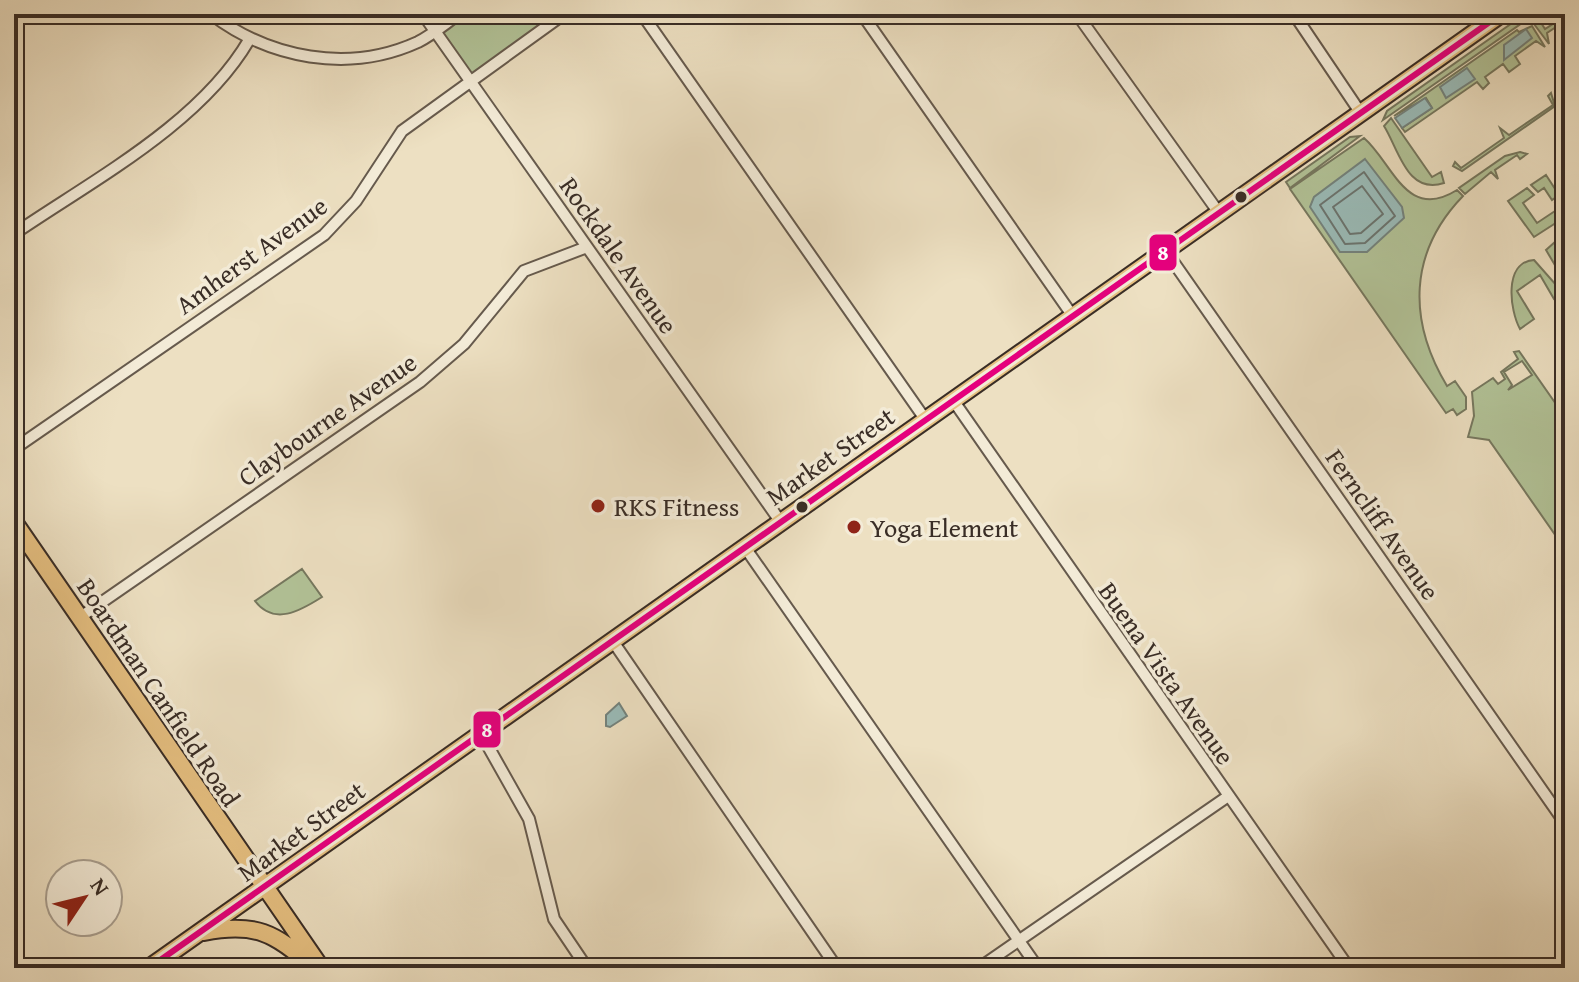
<svg xmlns="http://www.w3.org/2000/svg" width="1579" height="982" font-family="'Gentium Book Plus',serif">
  <style>
    .green { fill: #b2c398; stroke: #76785f; stroke-width: 2; fill-rule: evenodd }
    .water { fill: #9abcb9; stroke: #73837e; stroke-width: 2 }
    .lines { fill: none; stroke-linecap: round; stroke-linejoin: round }
    .shore { stroke: #6a7470; stroke-width: 2 }
    .minor-casing { stroke: #665a4d; stroke-width: 14 }
    .primary-casing { stroke: #392d26; stroke-width: 20 }
    .minor { stroke: #f3ebd7; stroke-width: 10 }
    .primary { stroke: #e6c081; stroke-width: 16 }
    .bus-1-casing { stroke: #f3ebd7; stroke-width: 12 }
    .bus-1 { stroke: #e5007d; stroke-width: 6 }
    .bus-dot { fill: #392d26; stroke: #f3ebd7; stroke-width: 3 }
    .poi-dot { fill: #8f2418; stroke: #f3ebd7; stroke-width: 3 }
    .labels { text-anchor: middle; dominant-baseline: central; stroke-width: 7; stroke-linejoin: round; paint-order: stroke }
    .street-label { font-size: 26px; fill: #392d26; stroke: #f3ebd7 }
    .poi-label { font-size: 26px; fill: #392d26; stroke: #f3ebd7; text-anchor: start }
    .line-badge { stroke: #f3ebd7; stroke-width: 3 }
    .badge-label { font-size: 22px; text-anchor: middle; font-weight: bold; fill: #fff }
  </style>
  <rect width="100%" height="100%" fill="#ede0c2"/>
  <filter id="stains"><feTurbulence type="fractalNoise" baseFrequency=".0025" numOctaves="4"/><feColorMatrix values="0 0 0 0 .2 0 0 0 0 .09 0 0 0 0 .02 0 0 0 .5 -.17"/></filter>
  <radialGradient id="worn" r=".72"><stop offset=".6" stop-color="#630" stop-opacity="0"/><stop offset="1" stop-color="#630" stop-opacity=".3"/></radialGradient>
  <path class="green" d="M459,14H564L469,80L435,31Z
    M1525,14H1535L1383,120L1387,111Z
    M1540,14H1543L1538,18L1545,29L1565,16V21L1547,33L1549,44L1531,20Z
    M1532,26L1545,47L1536,41L1515,56L1520,64L1509,72L1503,64L1485,77L1489,83L1483,89L1477,82L1405,132L1402,128L1432,108L1426,98L1394,116L1517,30L1519,32Z
    M1551,93L1555,106L1462,171L1453,166L1455,162L1461,168L1504,138L1500,128L1509,135L1553,105L1548,96Z
    M1391,118L1432,177L1441,172L1444,183C1407,195 1399,150 1384,126Z
    M1360,136L1290,188L1286,182L1350,137Z
    M1364,138C1393,163 1406,222 1457,190L1463,196C1408,253 1408,321 1447,386L1455,381L1466,397V409L1457,415L1453,409L1446,413L1290,189Z
    M1520,152L1527,154L1520,159L1517,155L1495,170L1498,179L1491,172L1465,194L1459,188L1505,156Z
    M1546,175L1559,195L1552,200L1544,188L1538,192L1531,185Z
    M1527,188L1534,195L1523,203L1537,223L1558,209L1555,203L1562,199L1565,217L1534,237L1508,201Z
    M1565,233V282L1546,250Z
    M1534,260L1565,295L1554,299L1540,275L1517,291L1534,319L1520,329C1510,311 1503,262 1534,260Z
    M1519,351L1565,417V549L1489,440L1468,437L1474,416L1472,392L1493,378L1498,384L1505,379L1501,372L1518,359L1514,352ZM1522,361L1532,375L1508,390L1512,385L1504,372Z
    M302,569L322,597C300,611 274,626 255,601Z"/>
  <path class="water" d="M1526,29L1532,38L1504,60V45Z
    M1467,68L1475,79L1446,98L1440,87Z
    M1425,98L1432,108L1402,128L1395,118Z
    M1365,159L1402,207L1404,218L1367,252H1340L1310,207L1314,197Z
    M619,703L627,716L610,727L606,726V715Z"/>
  <g class="lines">
    <path class="shore" d="M1364,172L1395,216L1365,243L1345,244L1320,205Z
      M1362,186L1383,214L1361,233L1350,234L1333,207Z"/>
    <defs>
      <path id="minor" d="M211,14C269,58 348,74 418,42C432,35 446,23 459,14
        M423,14L780,521
        M642,14L925,419
        M862,14L1072,315
        M1077,14L1219,213
        M1294,14L1360,112
        M14,234C93,180 200,124 249,40
        M1165,250L1565,823
        M953,400L1349,968
        M14,449L324,235L356,201L402,131L564,14
        M744,546L1038,968
        M79,618L420,382L464,344L524,271L587,247
        M612,640L837,968
        M480,732L529,819L554,919L587,968
        M979,968L1227,797"/>
      <path id="primary" d="M14,522L321,968
        M204,932C255,922 275,933 312,966
        M149,968L1501,14"/>
    </defs>
    <use href="#minor" class="minor-casing"/>
    <use href="#primary" class="primary-casing"/>
    <use href="#minor" class="minor"/>
    <use href="#primary" class="primary"/>
    <defs>
      <path id="bus-1" d="M149,968L1501,14"/>
    </defs>
    <use href="#bus-1" class="bus-1-casing"/>
    <use href="#bus-1" class="bus-1"/>
  </g>
  <g class="bus-dot">
    <circle cx="1241" cy="197" r="7"/>
    <circle cx="802" cy="507" r="7"/>
  </g>
  <g class="poi-dot">
    <circle cx="598" cy="506" r="8"/>
    <circle cx="854" cy="527" r="8"/>
  </g>
  <g class="labels">
    <g class="street-label">
      <text transform="translate(251 255) rotate(-36)">Amherst Avenue</text>
      <text transform="translate(619 255) rotate(55)">Rockdale Avenue</text>
      <text transform="translate(327 419) rotate(-35)">Claybourne Avenue</text>
      <text transform="translate(830 456) rotate(-35)">Market Street</text>
      <text transform="translate(1383 524) rotate(55)">Ferncliff Avenue</text>
      <text transform="translate(1167 673) rotate(55)">Buena Vista Avenue</text>
      <text transform="translate(159 692) rotate(56)">Boardman Canfield Road</text>
      <text transform="translate(301 831) rotate(-36)">Market Street</text>
    </g>
    <g class="poi-label">
      <text x="614" y="506">RKS Fitness</text>
      <text x="870" y="527">Yoga Element</text>
    </g>
  </g>
  <g class="line-badge">
    <rect x="1148" y="233" width="30" height="39" rx="8" fill="#e5007d"/>
    <rect x="472" y="710" width="30" height="39" rx="8" fill="#e5007d"/>
  </g>
  <g class="badge-label">
    <text x="1163" y="260">8</text>
    <text x="487" y="737">8</text>
  </g>
  <rect width="1579" height="982" fill="none" stroke="#ede0c2" stroke-width="48"/>
  <rect x="16" y="16" width="1547" height="950" fill="none" stroke="#392d26" stroke-width="4"/>
  <rect x="24" y="24" width="1531" height="934" fill="none" stroke="#392d26" stroke-width="2"/>
  <g transform="translate(84 898) rotate(55)"><circle r="38" fill="#f3ebd7" stroke="#a99f90" stroke-width="2"/>
  <path d="M0-6L14 30L0 20L-14 30Z" fill="#8f2418"/>
  <text y="-12" font-size="22" font-weight="bold" text-anchor="middle" fill="#392d26">N</text>
  </g>
  <rect width="100%" height="100%" filter="url(#stains)"/>
  <rect width="100%" height="100%" fill="url(#worn)"/>
</svg>
